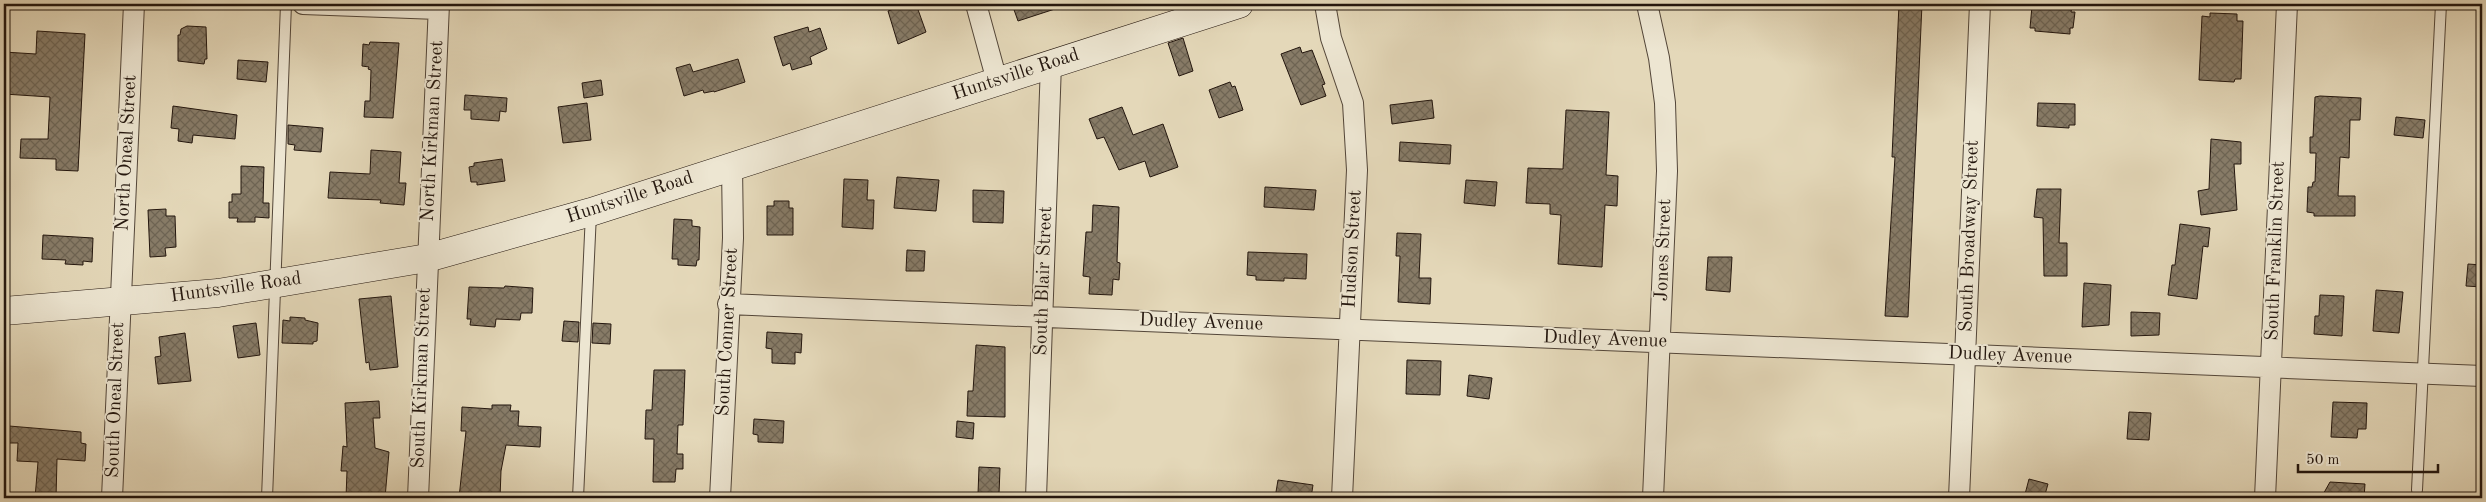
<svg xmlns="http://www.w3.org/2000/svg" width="2486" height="502" font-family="'Old Standard TT',serif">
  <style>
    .building { fill: url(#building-cross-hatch); stroke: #23160e }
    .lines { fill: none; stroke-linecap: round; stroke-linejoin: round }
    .lane-casing { stroke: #534639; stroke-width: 12 }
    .street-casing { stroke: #534639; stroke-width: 22 }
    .secondary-casing { stroke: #23160e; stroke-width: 29 }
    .lane { stroke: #ede6d2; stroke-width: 10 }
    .street { stroke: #ede6d2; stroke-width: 20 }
    .secondary { stroke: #ede6d2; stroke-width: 28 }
    .labels { text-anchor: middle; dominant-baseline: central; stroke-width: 4; stroke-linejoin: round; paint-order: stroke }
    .street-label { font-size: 19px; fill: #23160e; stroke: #ede6d2 }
  </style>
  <defs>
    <pattern id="building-cross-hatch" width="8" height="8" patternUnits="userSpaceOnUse" patternTransform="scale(1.25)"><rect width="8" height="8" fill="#877b67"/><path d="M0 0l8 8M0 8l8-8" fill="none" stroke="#6e6453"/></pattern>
  </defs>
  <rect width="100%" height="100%" fill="#e4d8b9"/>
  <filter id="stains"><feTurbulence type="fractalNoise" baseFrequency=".004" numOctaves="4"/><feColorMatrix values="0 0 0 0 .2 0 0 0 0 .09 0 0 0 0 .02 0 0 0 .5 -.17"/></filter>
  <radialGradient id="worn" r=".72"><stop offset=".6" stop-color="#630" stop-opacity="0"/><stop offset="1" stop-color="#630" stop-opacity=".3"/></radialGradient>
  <path class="building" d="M907,4H916L926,32L898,44L888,11Z
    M1012,4H1060L1061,7L1018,21Z
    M1899,4H1922L1908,317L1885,316L1895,157H1892Z
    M2037,4L2072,6L2071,12H2075L2073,28H2070V34L2035,31V28H2030L2032,6L2036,7Z
    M2210,13L2237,14V21H2243L2241,79H2235L2234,82L2199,80L2202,16L2210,17Z
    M187,26L206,27L207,59H205L204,64L178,61V35H180L181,29Z
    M808,27L809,32L820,28L827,49L810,57L812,64L792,70L790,63L783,66L774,37Z
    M37,31L85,34L78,171L56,170V159L20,158L21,139H48L50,97L4,94V52L36,54Z
    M1183,38L1193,71L1179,76L1168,43Z
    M370,42L399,43L393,118L364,117L365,101H370L371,70L368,69L369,67L362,66L363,44L369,45Z
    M1300,47L1302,53L1312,50L1325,84L1322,85L1326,96L1301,105L1281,54Z
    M738,59L745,82L714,92V91L704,93L703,90L684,96L676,68L690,64L693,72Z
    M238,60L268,62L266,82L237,79Z
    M601,80L603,95L584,98L582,83Z
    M1230,82L1232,87L1235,86L1243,110L1219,118L1209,90Z
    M465,95L507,98L506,112L500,111L499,121L471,119V110H464Z
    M2320,96L2361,98L2360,120H2350L2349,158L2340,157L2338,196H2355V216H2314V213L2307,212L2308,187H2312L2313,182H2315L2316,153H2310V137H2313L2315,97Z
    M1432,100L1434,118L1392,124L1390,105Z
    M587,103L591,140L563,143L558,107Z
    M2038,103L2075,104V125H2069V128L2037,126Z
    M173,106L237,115L235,139L193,135L192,143L178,141L179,129L171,128Z
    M1122,107L1133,135L1163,124L1178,167L1150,177L1145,161L1119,170L1104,137L1097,139L1089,119Z
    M1566,110L1609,112L1606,175L1618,176L1617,206L1605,205L1602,267L1558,264L1561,215L1550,214V204L1526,203L1528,168L1563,169Z
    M2396,117L2425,120L2423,138L2394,135Z
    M288,125L323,128L321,152L294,150L295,145L288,144Z
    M2211,139L2241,142V164H2234L2237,210L2201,215L2198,191L2209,189Z
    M1400,142L1451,145L1450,164L1399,161Z
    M371,150L401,152L399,183H406L404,205L380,203L381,200L328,198L330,172L370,174Z
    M502,159L505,181L477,185V182H471L469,167L474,166V163Z
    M241,166L264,167L263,203H269V218L255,217V222H237L238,218H229V202H232V194H241Z
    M897,177L939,180L936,211L894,208Z
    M844,179L868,180L867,200H874L873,229L842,227Z
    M1466,180L1497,182L1495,206L1464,203Z
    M1265,187L1316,190L1314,210L1264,207Z
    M2037,189H2061L2059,243H2067V276H2044L2043,218L2034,217Z
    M973,190L1004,191L1003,223L973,222Z
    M774,201H789V208H793V235H767V206H774Z
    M1093,205L1119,207L1117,262L1120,263L1119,280L1113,279L1112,295L1089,294L1090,277L1083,276L1086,232H1092Z
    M166,209V216H175L176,247L165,248L166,256L150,257L148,210Z
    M674,219L692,220V226L700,227L699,260H697L696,266L678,265V259H672Z
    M2180,224L2210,228L2208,247L2203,246L2197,299L2168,295L2172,265H2175Z
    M1397,233L1421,234L1419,278H1431L1430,304L1398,302L1400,256H1396Z
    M43,235L93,238L92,262L83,261V265L65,264L66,260L42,259Z
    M907,250L925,251L924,271H906Z
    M1248,252L1307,254L1306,279L1284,278V281L1256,280V276L1247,275Z
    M1708,257H1732L1730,292L1706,290Z
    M2468,264L2482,265V287L2466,286Z
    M2084,283L2111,285L2109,325L2082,327Z
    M505,286L533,288L532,313H521L520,320L496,319L495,327L470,325L471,319H467L469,287L504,288Z
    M2376,290L2403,292L2399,333L2373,331Z
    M2320,295L2344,296L2342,336L2314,334L2315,316H2319Z
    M391,296L398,367L370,370L369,362L366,363L359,299Z
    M2131,312L2160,313L2159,335L2131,336Z
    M290,317L305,318V320L318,323L317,341L313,342V344L282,343L283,320L290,321Z
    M564,321L579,322L578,342L562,341Z
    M256,323L260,355L238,358L233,326Z
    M593,323L611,324L610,344L592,343Z
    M767,332L802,334L801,353L795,352V364L772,363V349L766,348Z
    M185,333L191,381L158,384L155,357L161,356L159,337Z
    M976,345L1005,347V417L967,416L968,391H973Z
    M1407,360L1441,361L1440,395L1406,394Z
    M654,370H685L683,425H678L677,454H683V469H676L675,482H653L654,439H645L646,410H652Z
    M1469,375L1492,378L1489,399L1467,396Z
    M379,401L380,418H373L375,448L389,452L385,498H346L347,471H341L343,446L347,447L345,403Z
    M2333,402L2367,403L2366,429H2358L2357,438L2331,437Z
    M492,405H511L510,411H519L518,426L541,427L540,447L506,445L501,471L500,498H459L466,431H461L462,407L492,409Z
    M2129,412L2151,413L2149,440L2127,439Z
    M754,419L784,421L783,443L758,442V435L753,434Z
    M957,421L974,423L973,439L956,437Z
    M9,426L81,432V443L86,444L85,461L57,459L56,498H35L38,462L17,461L18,443H8Z
    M979,467L1000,468L999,494H978Z
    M2029,479L2048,484L2044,498H2024Z
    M1278,480L1313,485L1311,498H1275Z
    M2330,482L2365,484L2364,498H2321Z"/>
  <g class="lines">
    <defs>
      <path id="lane" d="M2417,490L2441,4
        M267,498L286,4
        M578,498L591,213"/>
      <path id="street" d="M303,4L438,9
        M976,4L997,81
        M1325,4L1331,38L1353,103L1357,170L1342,498
        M1647,4L1659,58L1665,103L1667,171L1653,498
        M728,304L2482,376
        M112,498L134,4
        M418,498L439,4
        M720,498L733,238L732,166
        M1036,498L1051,63
        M1959,498L1980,4
        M2265,498L2287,4"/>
      <path id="secondary" d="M4,311L218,293L427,258L591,212L1239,4"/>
    </defs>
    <use href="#lane" class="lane-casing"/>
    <use href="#street" class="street-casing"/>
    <use href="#secondary" class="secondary-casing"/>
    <use href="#lane" class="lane"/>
    <use href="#street" class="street"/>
    <use href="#secondary" class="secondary"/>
  </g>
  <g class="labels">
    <g class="street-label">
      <text transform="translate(1016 75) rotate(-18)">Huntsville Road</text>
      <text transform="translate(433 131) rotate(-87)">North Kirkman Street</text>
      <text transform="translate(127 153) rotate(-87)">North Oneal Street</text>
      <text transform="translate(630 198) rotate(-18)">Huntsville Road</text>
      <text transform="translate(1970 236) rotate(-88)">South Broadway Street</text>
      <text transform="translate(1353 249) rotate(-87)">Hudson Street</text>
      <text transform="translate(1664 250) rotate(-88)">Jones Street</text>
      <text transform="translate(2276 251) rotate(-88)">South Franklin Street</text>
      <text transform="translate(1044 281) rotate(-88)">South Blair Street</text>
      <text transform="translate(236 288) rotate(-8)">Huntsville Road</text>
      <text transform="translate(1201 323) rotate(2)">Dudley Avenue</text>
      <text transform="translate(728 332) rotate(-87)">South Conner Street</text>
      <text transform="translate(1605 340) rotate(2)">Dudley Avenue</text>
      <text transform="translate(2010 356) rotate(2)">Dudley Avenue</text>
      <text transform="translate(422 378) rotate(-88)">South Kirkman Street</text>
      <text transform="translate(116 400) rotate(-88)">South Oneal Street</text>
    </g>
  </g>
  <rect width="2486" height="502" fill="none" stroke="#e4d8b9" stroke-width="20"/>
  <rect x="5" y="5" width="2476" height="492" fill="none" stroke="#23160e" stroke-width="2.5"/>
  <rect x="10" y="10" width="2466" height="482" fill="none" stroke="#23160e"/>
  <path d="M2298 464v8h140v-8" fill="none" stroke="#23160e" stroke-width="2.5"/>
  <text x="2306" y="464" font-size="15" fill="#23160e" stroke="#ede6d2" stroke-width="4" paint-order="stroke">50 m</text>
  <rect width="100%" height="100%" filter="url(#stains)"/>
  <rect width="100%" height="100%" fill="url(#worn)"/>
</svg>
